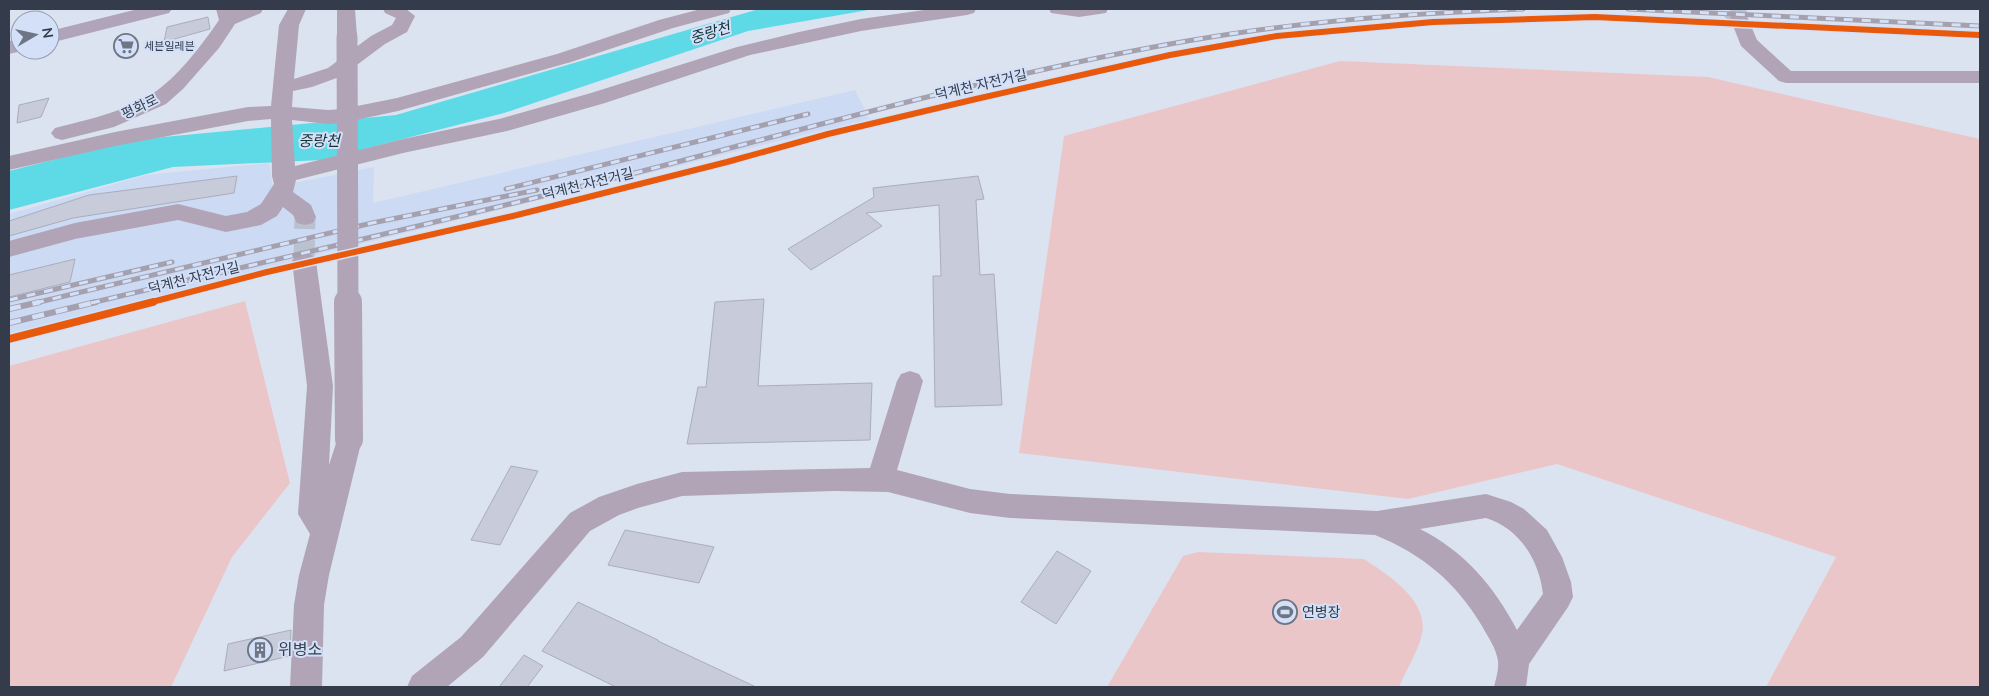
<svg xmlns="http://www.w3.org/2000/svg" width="1989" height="696" font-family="'Nunito Sans','Noto Sans KR',sans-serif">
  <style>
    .built { fill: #ccdaf4 }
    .green { fill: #ebc6c9 }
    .water { fill: #5edae7 }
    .building { fill: #c7cbda; stroke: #aaaebb }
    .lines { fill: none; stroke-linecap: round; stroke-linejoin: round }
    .minor-tunnel { stroke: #bac2cf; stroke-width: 21; stroke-dasharray: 21 11; stroke-linecap: butt }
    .minor { fill: #b1a4b6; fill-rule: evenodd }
    .major { fill: #b0a4ba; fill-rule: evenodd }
    .rail-far1-casing { stroke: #a4a0ae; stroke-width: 5 }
    .rail-casing { stroke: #a4a0ae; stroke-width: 6 }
    .rail-far1 { stroke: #d3e0f8; stroke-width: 3; stroke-dasharray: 9; stroke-linecap: butt }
    .rail { stroke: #d3e0f8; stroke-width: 4.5; stroke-dasharray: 12; stroke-linecap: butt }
    .minor-bridge-far1 { stroke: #b1a4b6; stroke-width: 21 }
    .minor-bridge { stroke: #b1a4b6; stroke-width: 28 }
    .cycleway-far1-casing { stroke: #d3e0f8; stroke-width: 9 }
    .cycleway-casing { stroke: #d3e0f8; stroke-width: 11 }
    .cycleway-far1 { stroke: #e8590c; stroke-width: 6 }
    .cycleway { stroke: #e8590c; stroke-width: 8 }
    .labels { text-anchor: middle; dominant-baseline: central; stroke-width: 4; stroke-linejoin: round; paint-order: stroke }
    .far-poi-label { font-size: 11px; fill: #343c4c; stroke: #d3e0f8; text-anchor: start }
    .street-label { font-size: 14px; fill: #343c4c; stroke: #d3e0f8 }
    .poi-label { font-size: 14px; fill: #343c4c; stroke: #d3e0f8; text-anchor: start }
    .water-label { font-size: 15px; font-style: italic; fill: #123336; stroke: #d3e0f8 }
    .near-poi-label { font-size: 16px; fill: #343c4c; stroke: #d3e0f8; text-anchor: start }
  </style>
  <rect width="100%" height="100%" fill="#dbe3f0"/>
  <path class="built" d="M855,90L869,119L332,251L9,337V214L146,175L269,163L273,187L374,167L373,203Z"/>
  <path class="green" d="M1340,61L1708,77L1980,139V687H1766L1836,557L1557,464L1408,499L1019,453L1064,136Z
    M245,301L290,483L232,557L171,687H9V366Z
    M1198,552L1364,559C1387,574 1429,600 1422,634C1418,652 1406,670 1399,687H1107L1183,556Z"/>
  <path class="water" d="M759,9H874L748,31L504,113L321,160L173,167L9,210V171L132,140L396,115Z"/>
  <path class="building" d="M208,17L210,29L164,42L167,27Z
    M49,98L41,117L17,123L19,105Z
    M237,176L234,193L73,218L9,236V221L89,195Z
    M978,176L984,199L976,200L980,275L994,274L1002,405L935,407L933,276H941L939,205L866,213L882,226L811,270L788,249L874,197L873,188Z
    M75,259L70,282L9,297V275Z
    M764,299L758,386L872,383L870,440L687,444L698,387H706L715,302Z
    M511,466L538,471L500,545L471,540Z
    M625,530L714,547L699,583L608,565Z
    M1057,551L1091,571L1056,624L1021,602Z
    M578,602L658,640V641L756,687H616L542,651Z
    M291,630L290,656L224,671L228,644Z
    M524,655L543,666L527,687H499Z"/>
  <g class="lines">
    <path class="minor-tunnel" d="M1732,9L1739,18
      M304,261L305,217"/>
    <path class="minor" d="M216,9H263L261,13L235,24L219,48L183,89L166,104L114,127L62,140L55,138L51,133L55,128C86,120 124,112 152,94C177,78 202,45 219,20Z
      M288,9H306L299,25L294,79L328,68L371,36L392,25L396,18L385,13L383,9H406L415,16L407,32L385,44L342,76L312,87L293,91L292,107L328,110L342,109L397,98L557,54L659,20L701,9H731L729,13L673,28L571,62L398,111L342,123L328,124L292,120L295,166L403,139L499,119L591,93L737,47L799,32L861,19L931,9H976L974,13L967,15L861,31L750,55L605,103L507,131L403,153L296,180L293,192L311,205L316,217L313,223L305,225L297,223L293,215L283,207L277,216L261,225L226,232L178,220L75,239L9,257V241L75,223L178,204L226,216L247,212L261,204L274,184L272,176L271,119L248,121L115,146L9,170V156L115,132L248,107L271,106L279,25Z
      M337,9H355L357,37L354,41L347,43L340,41L337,37Z
      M1049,9H1108L1106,13L1079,17L1051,13Z
      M1739,12L1746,14L1757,40L1791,71H1980V83H1786L1779,81L1741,46L1730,18L1732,14Z
      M304,252L312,255L316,261L333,386L329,465L340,431L349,428L358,431L362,439L329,575L324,605L322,687H290L294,605L299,575L310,534L298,514L307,386L292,261L296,255Z
      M910,371L919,374L923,381L897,470L970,489L1010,494L1377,511L1486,494L1511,502L1524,509L1547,530L1562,557L1571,582L1573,597L1568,607L1529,664L1526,687H1494C1496,678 1499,670 1498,661C1496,648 1488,637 1482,626C1456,582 1422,554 1375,535L1010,518L970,513L888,492L834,491L682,496L638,508L619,515L590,531L483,657L447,687H407L412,676L461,637L570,513L599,497L637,484L682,472L870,468L897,381L901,374ZM1486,518C1520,529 1539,560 1543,594L1517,630C1494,586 1464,551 1420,529Z"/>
    <path class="major" d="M138,9H172L169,13L50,43V31Z
      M20,39V50H26L9,54V41Z"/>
    <defs>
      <path id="rail-far1" d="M1628,9L1980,26
        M506,189L808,114
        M9,300L172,262
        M35,303L372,223L537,190
        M91,303C272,260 454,219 635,173C820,125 1005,72 1193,40C1302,21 1413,13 1523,9"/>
      <path id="rail" d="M9,309L40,302
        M9,323L96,302"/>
    </defs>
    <use href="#rail-far1" class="rail-far1-casing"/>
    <use href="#rail" class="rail-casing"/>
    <use href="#rail-far1" class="rail-far1"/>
    <use href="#rail" class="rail"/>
    <path class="minor-bridge-far1" d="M347,37L348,303"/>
    <path class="minor-bridge" d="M348,302L349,439"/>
    <defs>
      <path id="cycleway-far1" d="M148,303L267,272L517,215L727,162L828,134L976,99L1170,55L1277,36L1433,22L1595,17L1980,35"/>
      <path id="cycleway" d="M9,339L153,302"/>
    </defs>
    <use href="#cycleway-far1" class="cycleway-far1-casing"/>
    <use href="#cycleway" class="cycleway-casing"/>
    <use href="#cycleway-far1" class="cycleway-far1"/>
    <use href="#cycleway" class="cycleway"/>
  </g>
  <defs>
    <symbol id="supermarket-ring" viewBox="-11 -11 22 22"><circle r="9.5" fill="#d3e0f8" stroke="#6e7685" stroke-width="1.5"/><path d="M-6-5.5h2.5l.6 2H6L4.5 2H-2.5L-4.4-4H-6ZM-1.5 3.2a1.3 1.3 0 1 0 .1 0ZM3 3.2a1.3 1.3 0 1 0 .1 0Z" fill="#6e7685"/></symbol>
    <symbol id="stadium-ring" viewBox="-11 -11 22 22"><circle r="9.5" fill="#d3e0f8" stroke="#6e7685" stroke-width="1.5"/><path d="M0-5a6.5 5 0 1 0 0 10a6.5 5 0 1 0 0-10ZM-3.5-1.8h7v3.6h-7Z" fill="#6e7685"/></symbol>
    <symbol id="building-ring" viewBox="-11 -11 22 22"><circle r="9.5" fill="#d3e0f8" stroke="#6e7685" stroke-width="1.5"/><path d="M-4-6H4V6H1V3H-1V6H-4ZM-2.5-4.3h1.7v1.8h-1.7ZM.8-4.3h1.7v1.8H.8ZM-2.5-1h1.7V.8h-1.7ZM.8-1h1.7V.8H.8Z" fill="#6e7685"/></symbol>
  </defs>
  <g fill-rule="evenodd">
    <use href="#supermarket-ring" x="112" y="32" width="28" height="28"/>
    <use href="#stadium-ring" x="1271" y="598" width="28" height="28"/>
    <use href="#building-ring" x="246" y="636" width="28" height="28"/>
  </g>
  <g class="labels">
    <g class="far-poi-label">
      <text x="144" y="46">세븐일레븐</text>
    </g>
    <g class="street-label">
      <text transform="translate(981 85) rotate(-13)">덕계천 자전거길</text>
      <text transform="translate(140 107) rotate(-26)">평화로</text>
      <text transform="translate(588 184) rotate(-14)">덕계천 자전거길</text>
      <text transform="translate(194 278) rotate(-14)">덕계천 자전거길</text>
    </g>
    <g class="poi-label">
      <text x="1302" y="612">연병장</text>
    </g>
    <g class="water-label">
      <text transform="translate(710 33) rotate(-17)">중랑천</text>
      <text x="319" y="141">중랑천</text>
    </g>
    <g class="near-poi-label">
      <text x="278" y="650">위병소</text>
    </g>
  </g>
  <rect width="1989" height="696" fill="none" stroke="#343c4c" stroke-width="20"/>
  <g transform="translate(35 35) rotate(81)"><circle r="24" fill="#d3e0f8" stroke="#939eb3"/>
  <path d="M0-4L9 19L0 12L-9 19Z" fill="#6e7685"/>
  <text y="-8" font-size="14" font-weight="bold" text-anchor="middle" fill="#343c4c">N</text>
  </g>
</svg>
